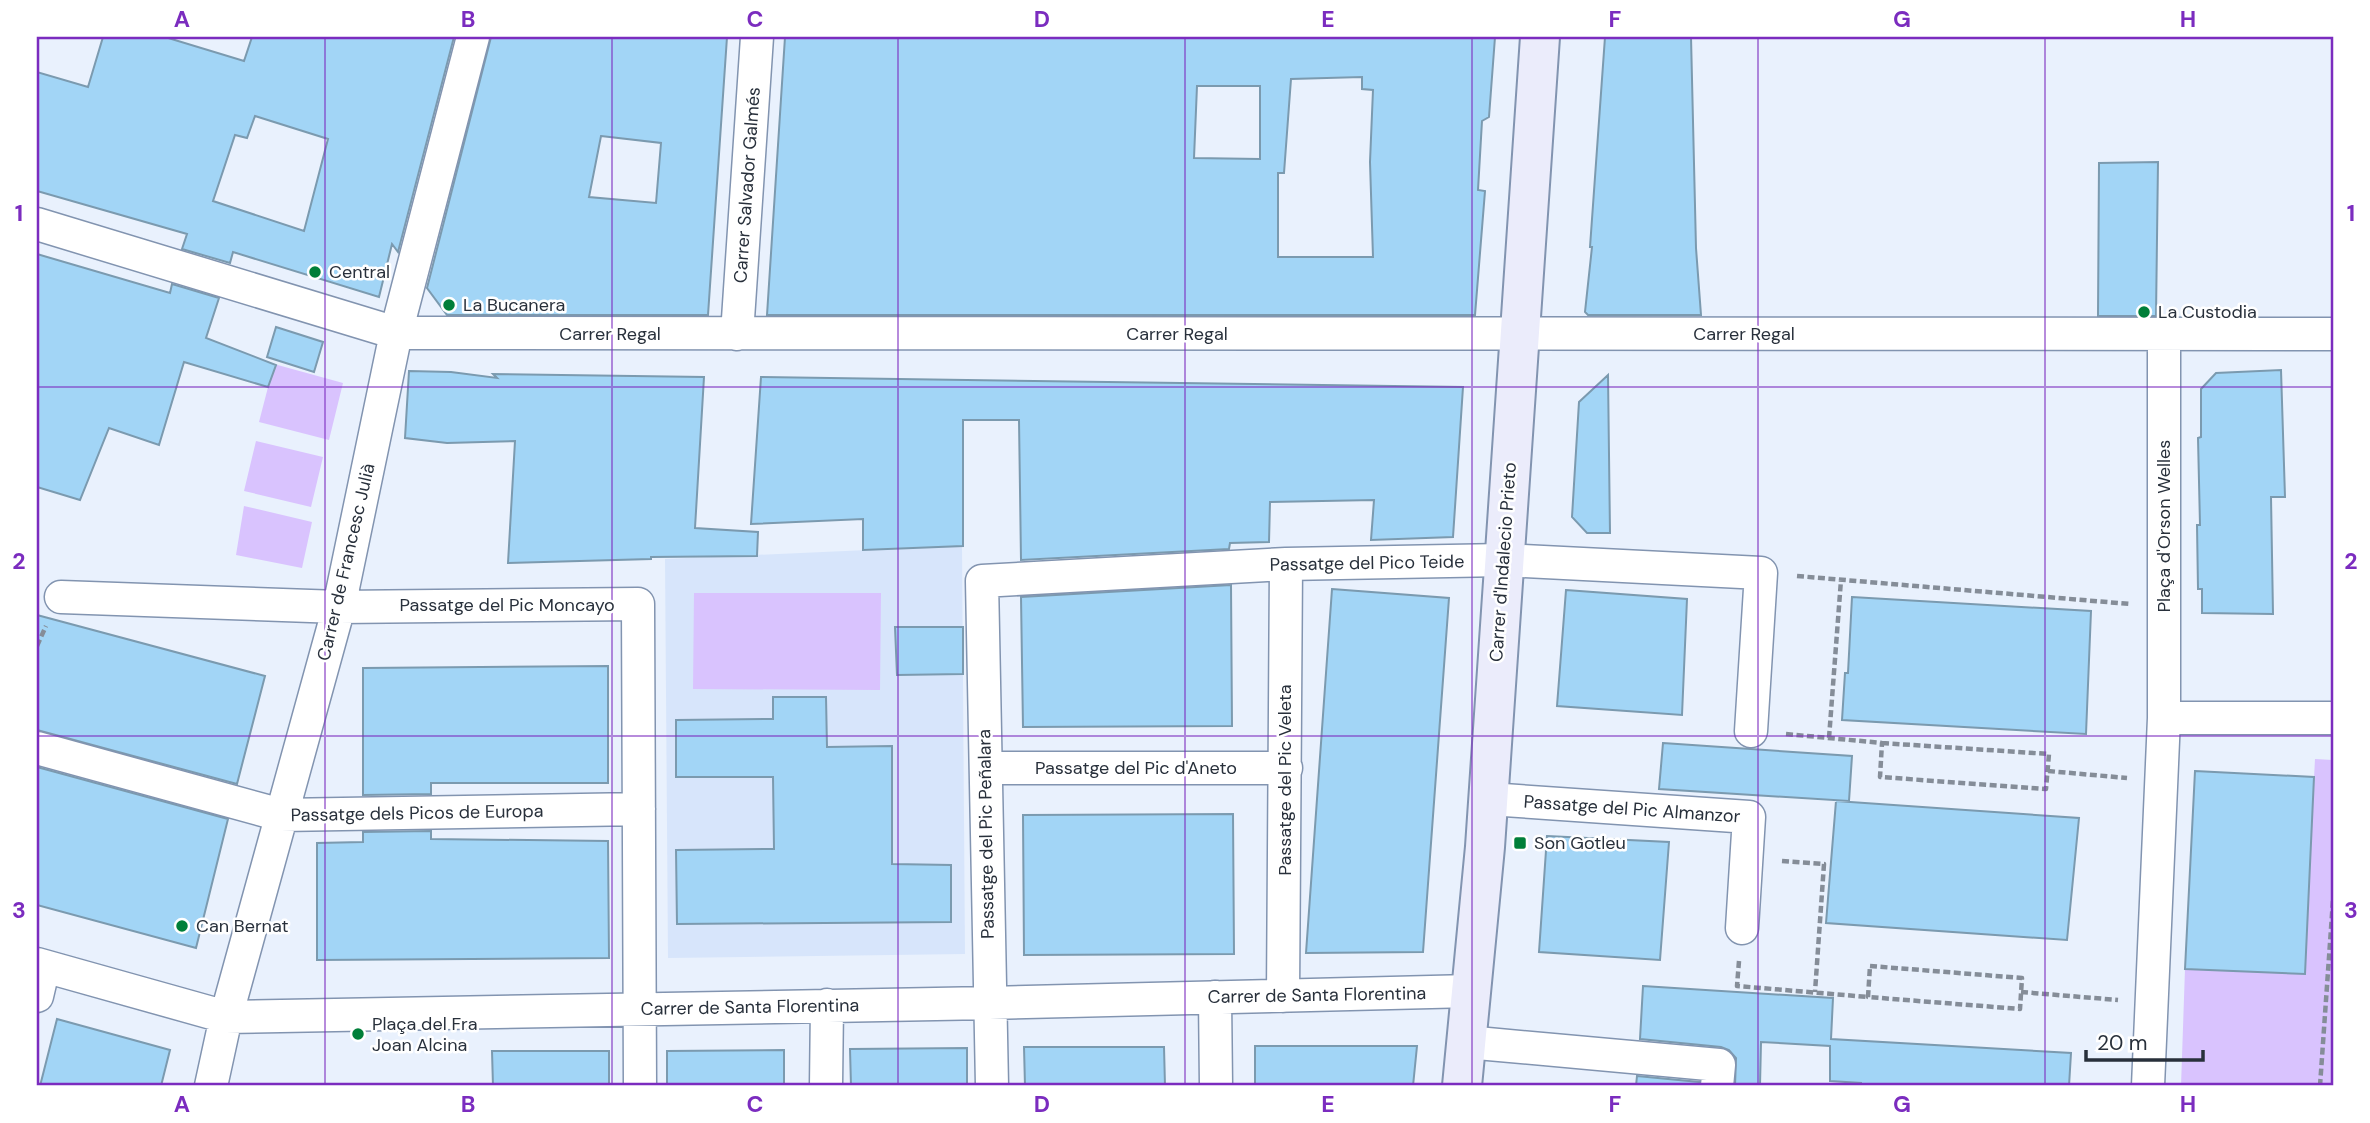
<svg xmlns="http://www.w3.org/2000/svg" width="2370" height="1123" font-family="'DM Sans',sans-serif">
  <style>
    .built { fill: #d7e5fb }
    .green { fill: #d9c3fe }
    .building { fill: #a2d5f6; stroke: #7b9aaf; stroke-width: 2; fill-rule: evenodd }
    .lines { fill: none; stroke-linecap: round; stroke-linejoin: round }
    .street-casing { stroke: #8294b0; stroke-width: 35 }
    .secondary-casing { stroke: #8294b0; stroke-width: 42 }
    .path { stroke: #858d98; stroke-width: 4.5; stroke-dasharray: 7 3.5; stroke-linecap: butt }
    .street { stroke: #fff; stroke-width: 32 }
    .secondary { stroke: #ebecfb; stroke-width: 38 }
    .grid { fill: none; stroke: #7b2cbf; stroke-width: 2; stroke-opacity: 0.55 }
    .poi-dot { fill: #007f39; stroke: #fff; stroke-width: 2.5 }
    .labels { text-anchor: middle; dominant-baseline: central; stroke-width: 5; stroke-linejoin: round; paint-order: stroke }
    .street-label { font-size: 18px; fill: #28303b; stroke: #fff }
    .poi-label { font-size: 18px; fill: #28303b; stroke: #fff; text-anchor: start }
    .neatline { fill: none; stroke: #7b2cbf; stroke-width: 2.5 }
    .grid-label { font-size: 23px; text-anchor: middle; font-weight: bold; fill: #7b2cbf }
  </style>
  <rect width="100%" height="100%" fill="#e9f1fd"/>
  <path class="built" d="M934,547H962L965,954L668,958L665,559Z"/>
  <path class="green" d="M274,364L343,383L329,440L259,422Z
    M256,441L323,457L311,507L244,491Z
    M244,506L312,522L302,568L236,555Z
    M694,593H881L880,690L693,689Z
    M2315,759L2333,760V1086H2181L2185,969L2304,974Z"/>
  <path class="building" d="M103,37H165L244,61L252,37H454L398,252L392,244L379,297L233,252L230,263L182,249L187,234L37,191V72L88,87ZM255,116L328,139L304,231L213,201L235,135L247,138Z
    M491,37H727L708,315H447L427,288ZM601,136L661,143L656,203L589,197Z
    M785,37H1495L1489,117L1482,121L1478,190L1485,191L1475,315H767ZM1362,77V89L1373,90L1370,162L1373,257H1278V173H1284L1291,79ZM1197,86H1260V159L1194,158Z
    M1605,37H1691L1696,248L1701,315H1588L1585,312L1592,247H1590Z
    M2158,162L2156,316H2098L2099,163Z
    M37,254L170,293L172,284L219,298L206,338L276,365L268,387L184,362L159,445L109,428L80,500L37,487Z
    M276,327L323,342L314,372L267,357Z
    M2281,370L2285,497H2271L2273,614L2202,613V589H2198L2197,525H2200L2198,438L2201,437V389L2216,373Z
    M409,371L451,372L497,378L493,374L704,377L695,528L758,532L757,556L651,557V559L508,563L515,441L447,443L405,438Z
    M1608,375L1610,533H1587L1572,517L1579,402Z
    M761,377L1463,387L1453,537L1371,540L1374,500L1270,502L1269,542L1230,543L1229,549L1021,560L1019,420H963V546L863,550V519L751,524Z
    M1231,585L1232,726L1023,727L1021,597Z
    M1332,589L1449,598L1423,952L1306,953Z
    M1566,590L1687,599L1682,715L1557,706Z
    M1852,597L2091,611L2086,734L1842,720L1845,673H1848Z
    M37,615L265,676L237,784L37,730Z
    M895,627H963V674L897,675Z
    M608,666V783H431V794L363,795V668Z
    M773,697H826L827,747L892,746V864L951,865V922L677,924L676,850L774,849L773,777H676V720L773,719Z
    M1663,743L1852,756L1849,801L1659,789Z
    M37,767L228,819L196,948L37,905Z
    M2195,771L2314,777L2305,974L2185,969Z
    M1836,801L2079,818L2067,940L1826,923Z
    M1233,814L1234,954L1024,955L1023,815Z
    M431,831V839L608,841L609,958L317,960V843L363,842V832Z
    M1547,836L1669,842L1660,960L1539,952Z
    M1643,986L1833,998L1831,1039L2071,1053L2069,1086H1861V1083L1830,1081V1046L1761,1042L1760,1086H1735L1736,1058L1729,1050L1721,1047L1640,1039Z
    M57,1019L170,1050L161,1086H40Z
    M1255,1046H1417L1413,1086H1255Z
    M1024,1047H1164L1165,1086H1025Z
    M967,1048V1086H851L850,1049Z
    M784,1050V1086H667V1051Z
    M492,1051H609V1086H493Z
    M1637,1076L1699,1082V1086H1636Z"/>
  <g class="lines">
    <defs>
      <path id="street" d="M37,224L396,333L2333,334
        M737,334L757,37
        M2164,334V718H2333
        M61,597L339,607L638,604L640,1086
        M37,748L281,815L639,809
        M986,768H1286
        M1489,799L1749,817L1742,928
        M37,964L226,1017L989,1003L1471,991
        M37,996L44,966
        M1283,996L1286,564
        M1215,997L1216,1086
        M1466,1042L1719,1065L1717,1086
        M211,1086L226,1017L339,607L396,333L473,37
        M826,1086L827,1005
        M992,1086L982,581L1286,564L1503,560L1761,573L1751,731
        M2148,1086L2164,718"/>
      <path id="secondary" d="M1462,1086L1485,847L1540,37"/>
    </defs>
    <use href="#street" class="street-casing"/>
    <use href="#secondary" class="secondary-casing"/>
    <path class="path" d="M1797,576L2130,604
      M37,646L46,626
      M1786,734L1882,743
      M1829,738L1841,580
      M1882,743L2049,754L2046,789L1880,777Z
      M2048,771L2127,778
      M1782,861L1824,864L1815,992
      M1739,961L1737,986L1868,997
      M1870,966L2022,978L2020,1009L1868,997Z
      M2021,992L2118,1000
      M2320,1086L2333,900"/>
    <use href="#street" class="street"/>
    <use href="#secondary" class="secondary"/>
  </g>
  <path class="grid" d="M325,37V1086M612,37V1086M898,37V1086M1185,37V1086M1472,37V1086M1758,37V1086M2045,37V1086M37,387H2333M37,736H2333"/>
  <g class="poi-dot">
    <circle cx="315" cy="272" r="7"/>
    <circle cx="449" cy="305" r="7"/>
    <circle cx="2144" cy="312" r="7"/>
    <rect x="1513" y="836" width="14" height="14" rx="3.5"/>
    <circle cx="182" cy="926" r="7"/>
    <circle cx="358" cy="1034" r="7"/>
  </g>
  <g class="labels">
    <g class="street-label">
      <text transform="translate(747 185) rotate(-86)">Carrer Salvador Galmés</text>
      <text x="610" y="334">Carrer Regal</text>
      <text x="1177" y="334">Carrer Regal</text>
      <text x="1744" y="334">Carrer Regal</text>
      <text transform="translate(2164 526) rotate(-90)">Plaça d'Orson Welles</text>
      <text transform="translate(346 562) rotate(-77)">Carrer de Francesc Julià</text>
      <text transform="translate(1503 562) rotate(-86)">Carrer d'Indalecio Prieto</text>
      <text transform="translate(1367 563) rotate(-1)">Passatge del Pico Teide</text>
      <text x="507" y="605">Passatge del Pic Moncayo</text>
      <text x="1136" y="768">Passatge del Pic d'Aneto</text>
      <text transform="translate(1285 780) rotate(-90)">Passatge del Pic Veleta</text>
      <text transform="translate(1632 809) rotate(4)">Passatge del Pic Almanzor</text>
      <text transform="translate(417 813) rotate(-1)">Passatge dels Picos de Europa</text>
      <text transform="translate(986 834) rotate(-91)">Passatge del Pic Peñalara</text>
      <text transform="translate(1317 995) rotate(-1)">Carrer de Santa Florentina</text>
      <text transform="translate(750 1007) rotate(-1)">Carrer de Santa Florentina</text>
    </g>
    <g class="poi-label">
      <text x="329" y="272">Central</text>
      <text x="463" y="305">La Bucanera</text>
      <text x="2158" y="312">La Custodia</text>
      <text x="1534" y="843">Son Gotleu</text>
      <text x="196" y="926">Can Bernat</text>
      <text x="372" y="1024">Plaça del Fra<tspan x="372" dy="21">Joan Alcina</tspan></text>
    </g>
  </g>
  <rect width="2370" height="1123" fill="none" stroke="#ffffff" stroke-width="77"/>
  <path d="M2086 1050v10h117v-10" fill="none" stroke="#28303b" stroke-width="3.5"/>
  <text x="2097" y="1050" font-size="21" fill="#28303b" stroke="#ffffff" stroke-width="5" paint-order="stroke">20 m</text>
  <rect x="38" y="38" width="2294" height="1046" class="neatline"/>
  <g class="grid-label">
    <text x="182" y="27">A</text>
    <text x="468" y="27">B</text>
    <text x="755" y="27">C</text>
    <text x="1042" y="27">D</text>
    <text x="1328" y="27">E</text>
    <text x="1615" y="27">F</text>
    <text x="1902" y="27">G</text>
    <text x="2188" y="27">H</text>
    <text x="19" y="221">1</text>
    <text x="2351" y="221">1</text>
    <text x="19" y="569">2</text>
    <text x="2351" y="569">2</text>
    <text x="19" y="918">3</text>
    <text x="2351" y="918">3</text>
    <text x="182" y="1112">A</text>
    <text x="468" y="1112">B</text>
    <text x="755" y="1112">C</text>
    <text x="1042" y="1112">D</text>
    <text x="1328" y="1112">E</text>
    <text x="1615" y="1112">F</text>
    <text x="1902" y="1112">G</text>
    <text x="2188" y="1112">H</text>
  </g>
</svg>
